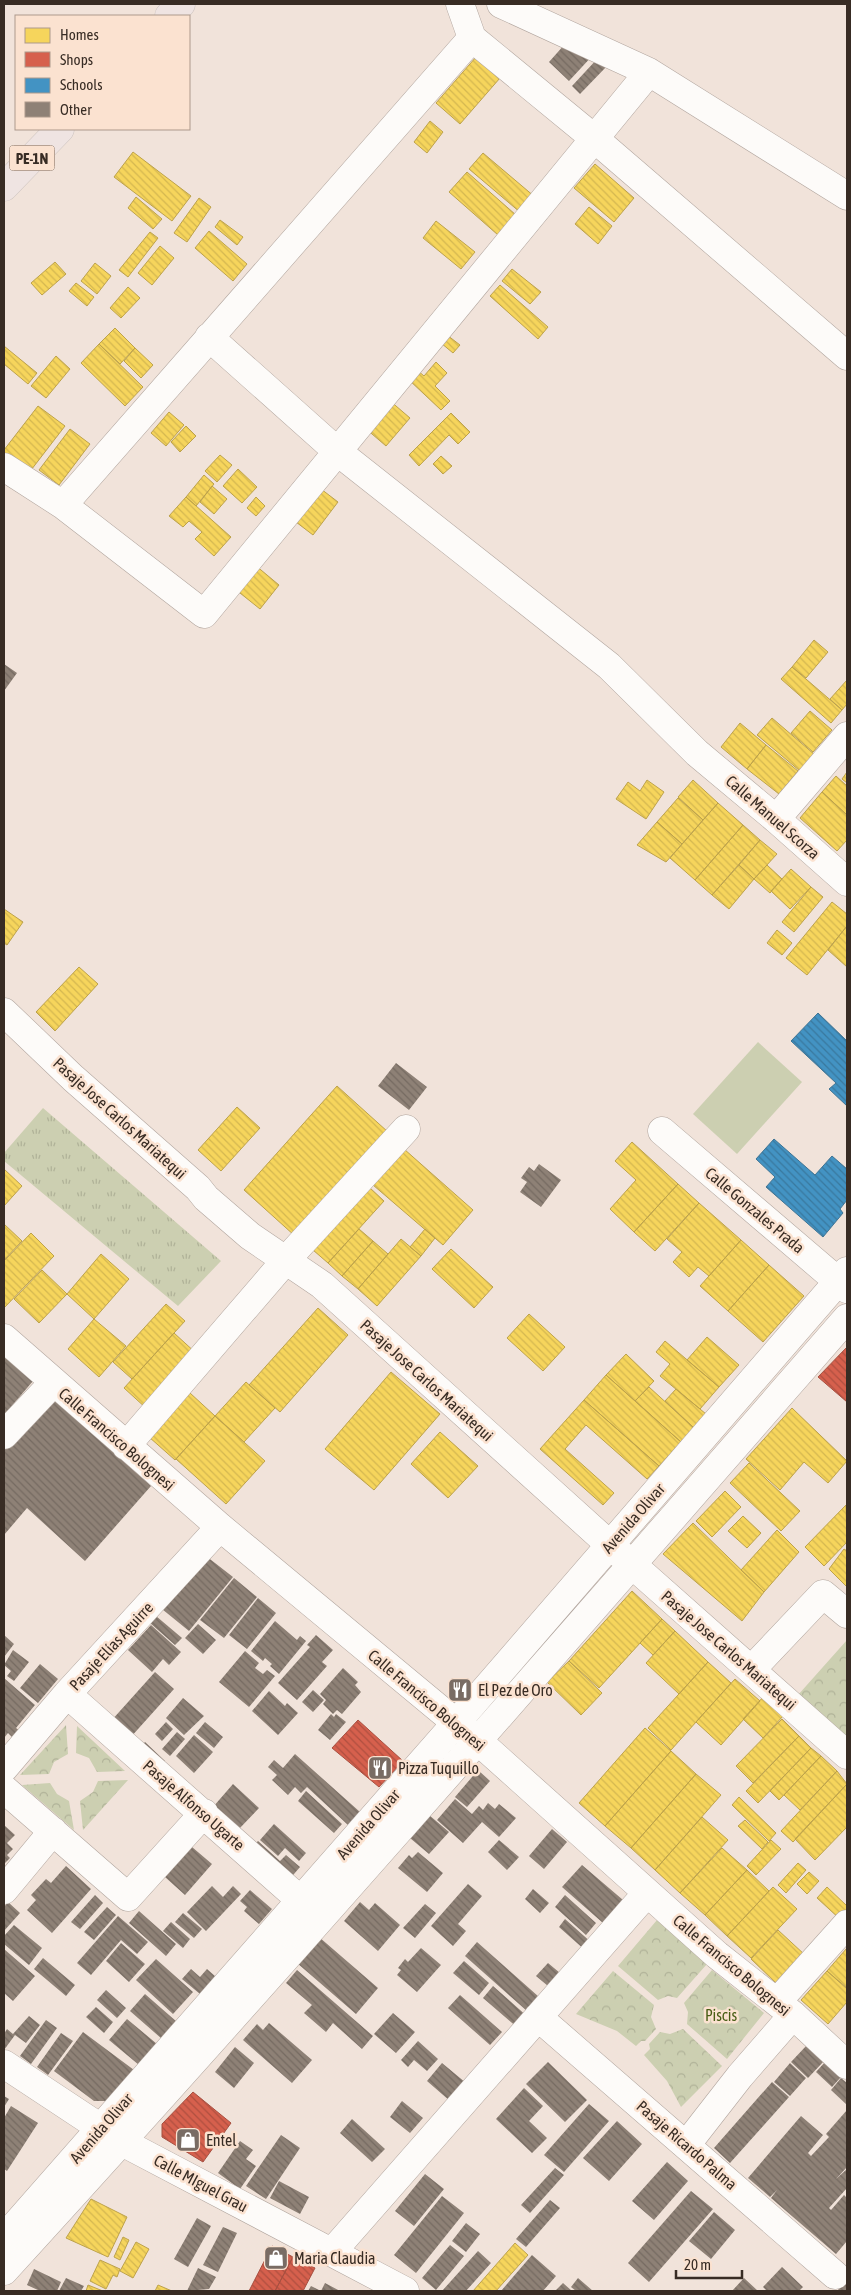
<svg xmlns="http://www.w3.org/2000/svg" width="851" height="2295" font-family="'Asap Condensed',sans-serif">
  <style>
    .grass { fill: url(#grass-tufts) }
    .park { fill: url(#park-crowns) }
    .pitch { fill: #cccfb1 }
    .homes { fill: url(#homes-back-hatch); stroke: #bda24b }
    .shops { fill: url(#shops-back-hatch); stroke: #a75041 }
    .schools { fill: url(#schools-back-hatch); stroke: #407493 }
    .building { fill: url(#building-back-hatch) }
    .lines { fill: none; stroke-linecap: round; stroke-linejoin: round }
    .minor-casing { stroke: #b1a59e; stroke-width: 29 }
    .highway-casing { stroke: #cbc2be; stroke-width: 29 }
    .minor { stroke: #fdfbf9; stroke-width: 28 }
    .highway { stroke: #efe4e2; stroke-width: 28 }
    .labels { text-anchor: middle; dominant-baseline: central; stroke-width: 5; stroke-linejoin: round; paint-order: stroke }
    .shield { fill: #fbe2d0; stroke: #726358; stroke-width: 1 }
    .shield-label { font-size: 15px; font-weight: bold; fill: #382c24 }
    .street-label { font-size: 16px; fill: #382c24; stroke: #fbe2d0 }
    .poi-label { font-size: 16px; fill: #382c24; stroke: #fbe2d0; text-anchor: start }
    .park-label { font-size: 16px; fill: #495e15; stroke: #fbe2d0 }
  </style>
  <defs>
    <pattern id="grass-tufts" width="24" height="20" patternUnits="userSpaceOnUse" patternTransform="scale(1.25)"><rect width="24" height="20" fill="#cccfb1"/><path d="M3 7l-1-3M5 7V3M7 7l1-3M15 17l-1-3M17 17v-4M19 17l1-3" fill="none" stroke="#b0b298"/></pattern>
    <pattern id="park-crowns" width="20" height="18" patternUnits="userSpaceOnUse" patternTransform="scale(1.25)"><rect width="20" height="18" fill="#cccfb1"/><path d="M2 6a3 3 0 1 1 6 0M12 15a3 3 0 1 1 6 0" fill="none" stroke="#b0b298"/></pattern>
    <pattern id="homes-back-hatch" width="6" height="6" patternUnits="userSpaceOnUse" patternTransform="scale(1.25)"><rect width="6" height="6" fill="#f6d55c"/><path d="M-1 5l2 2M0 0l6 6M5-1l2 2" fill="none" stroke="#d4b750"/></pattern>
    <pattern id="shops-back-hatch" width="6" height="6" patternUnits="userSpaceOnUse" patternTransform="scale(1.25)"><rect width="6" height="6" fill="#d6604d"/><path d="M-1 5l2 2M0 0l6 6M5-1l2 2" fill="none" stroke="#af4f40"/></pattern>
    <pattern id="schools-back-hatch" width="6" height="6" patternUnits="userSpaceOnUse" patternTransform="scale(1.25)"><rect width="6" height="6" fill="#4393c3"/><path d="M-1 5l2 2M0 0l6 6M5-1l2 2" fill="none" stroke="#39789e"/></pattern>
    <pattern id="building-back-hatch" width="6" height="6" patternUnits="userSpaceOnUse" patternTransform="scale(1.25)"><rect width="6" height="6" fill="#8e8176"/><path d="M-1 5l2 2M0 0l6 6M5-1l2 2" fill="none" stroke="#756a61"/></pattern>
  </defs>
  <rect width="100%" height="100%" fill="#f1e3da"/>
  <path class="grass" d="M43,1108L221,1261L178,1306L4,1161V1153Z"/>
  <path class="park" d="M847,1640V1739L798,1695Z
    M66,1725L68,1754L54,1762L49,1774L20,1775Z
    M77,1726L125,1771L97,1772L89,1758L76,1753Z
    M128,1780L83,1830L80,1801L93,1792L98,1781Z
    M50,1783L57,1794L69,1801L74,1830L22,1785Z
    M657,1920L707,1964L677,1998L668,1996L658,2000L618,1966Z
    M712,1970L764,2013L727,2059L687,2024L688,2012L684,2003Z
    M613,1971L654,2005L651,2017L656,2029L645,2041H641L636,2046L617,2031L576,2014Z
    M683,2029L722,2066L681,2107L667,2081L644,2055L650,2049L649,2044L660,2032L670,2034Z"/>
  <path class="pitch" d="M758,1042L802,1082L737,1154L693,1114Z"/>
  <path class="homes" d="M476,57L500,78L460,124L436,103Z
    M430,121L443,132L427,153L414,142Z
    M133,152L191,196L172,221L114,177Z
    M483,153L535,197L521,213L469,169Z
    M595,164L634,198L614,222L574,188Z
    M467,172L516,215L498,235L449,192Z
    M136,197L162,219L153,229L128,208Z
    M199,198L211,207L187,242L174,233Z
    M589,207L612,226L598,244L575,224Z
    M220,220L243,237L237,245L215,227Z
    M436,221L475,252L461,269L423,238Z
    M209,231L247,264L233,281L195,248Z
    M150,232L158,238L128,277L119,270Z
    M160,246L174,258L152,285L138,273Z
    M55,262L66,274L42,295L31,283Z
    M95,263L111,276L97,294L81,281Z
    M512,269L541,292L530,304L502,281Z
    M76,283L94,297L87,306L69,291Z
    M500,285L548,327L538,339L490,296Z
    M128,287L140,298L121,318L110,308Z
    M115,328L135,348L120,364L99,344Z
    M447,335L460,345L453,353L441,343Z
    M99,344L143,387L125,406L81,363Z
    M4,346L37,373L28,384L4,364Z
    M135,348L153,365L141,378L124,361Z
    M56,356L70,369L46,398L31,386Z
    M436,362L447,373L435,386L450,401L441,410L408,379L417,370L424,376Z
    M389,400L410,418L386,446L365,428Z
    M38,406L65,426L28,474L4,454V450Z
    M169,412L184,425L166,446L151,433Z
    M451,413L470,432L458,444L449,435L419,466L409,455Z
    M186,426L196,436L180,452L171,442Z
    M70,429L90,444L59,485L39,470Z
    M220,455L232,465L217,482L205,471Z
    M441,456L452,466L443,474L433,464Z
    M238,469L257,487L242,503L223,486Z
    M204,475L214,484L196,506L186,497Z
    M212,486L227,499L214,514L200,502Z
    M321,489L338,502L313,535L296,522Z
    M186,497L231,537L214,556L195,539L202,532L189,521L183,527L169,516Z
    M256,497L265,506L256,516L247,508Z
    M255,565L279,585L260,609L235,589Z
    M814,640L828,652L806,678L792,667Z
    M792,667L842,710L831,723L781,679Z
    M847,680V704L842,710L830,699Z
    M810,711L832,730L813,752L791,733Z
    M772,718L814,754L800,771L757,735Z
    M740,723L766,745L747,769L721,747Z
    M766,745L798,771L779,794L747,769Z
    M847,772V783L842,779Z
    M836,776L847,786V815L822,792Z
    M647,780L664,792L646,819L616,799L628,782L640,791Z
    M693,780L718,803L703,820L678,797Z
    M822,792L847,815V840L837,851L800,818Z
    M678,798L703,820L682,844L657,822Z
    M718,803L743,825L695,880L670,858Z
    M657,822L682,844L666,862L637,845Z
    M743,825L760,840L712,895L695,880Z
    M760,840L777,854L754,879L739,865Z
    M739,865L754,879L729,909L712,895Z
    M767,865L782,879L770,893L754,879Z
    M791,869L811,887L790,909L771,891Z
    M811,887L823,897L794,932L782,922Z
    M832,902L847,914V926L807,975L786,958Z
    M4,909L23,922L7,945L4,943Z
    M847,926V967L828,950Z
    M777,930L792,943L782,955L767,943Z
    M79,967L98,984L55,1031L36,1012Z
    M337,1086L388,1132L295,1236L244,1190Z
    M237,1107L260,1128L221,1171L198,1150Z
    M632,1142L678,1184L634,1232L610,1209L636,1180L615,1161Z
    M404,1149L473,1210L443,1245L373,1185Z
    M4,1169L22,1186L4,1206Z
    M678,1184L699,1203L655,1251L634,1232Z
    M369,1187L384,1201L328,1263L313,1250Z
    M699,1203L741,1240L709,1276L698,1267L689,1277L673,1262L682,1252L667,1239Z
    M4,1224L22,1241L4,1260Z
    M359,1229L373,1241L342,1276L328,1263Z
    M425,1229L435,1238L421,1256L410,1247Z
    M31,1233L54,1256L4,1308V1261Z
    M401,1239L421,1256L377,1306L358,1289Z
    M741,1240L769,1265L728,1311L700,1286Z
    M373,1241L388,1254L358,1289L342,1276Z
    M451,1249L493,1287L474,1308L432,1269Z
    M101,1254L129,1279L94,1319L67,1294Z
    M769,1265L804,1296L763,1342L728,1311Z
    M42,1270L67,1294L39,1323L14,1299Z
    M166,1304L185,1321L132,1379L113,1362Z
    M318,1308L348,1335L280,1412L249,1385Z
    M529,1314L565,1347L543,1371L507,1338Z
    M94,1319L126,1346L99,1377L68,1349Z
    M174,1333L197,1354L147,1409L124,1388Z
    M707,1337L739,1365L719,1387L687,1360Z
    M665,1341L719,1387L700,1409L660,1376L670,1364L656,1352Z
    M626,1354L654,1381L635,1401L606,1375Z
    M391,1372L440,1414L374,1490L325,1449Z
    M606,1375L681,1442L659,1466L584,1400Z
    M246,1382L275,1408L244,1442L215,1416Z
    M649,1387L694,1428L681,1442L635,1401Z
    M676,1389L706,1414L694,1428L665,1401Z
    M190,1393L215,1416L175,1460L149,1437Z
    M584,1400L659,1466L647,1479L586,1425L565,1449L614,1493L603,1505L540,1449Z
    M792,1408L847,1461L828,1483L804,1462L780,1490L746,1459Z
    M215,1416L265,1461L226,1504L176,1459Z
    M440,1432L478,1466L448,1498L411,1464Z
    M749,1463L800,1511L781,1531L730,1483Z
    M725,1491L741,1507L712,1537L696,1521Z
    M846,1505L847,1542L824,1566L805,1547Z
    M743,1516L761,1533L747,1548L728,1531Z
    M693,1523L764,1592L742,1621L663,1554Z
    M777,1530L799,1552L764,1592L741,1570Z
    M844,1549L847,1551V1587L829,1569Z
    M632,1591L662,1619L599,1688L569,1661Z
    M662,1619L675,1631L653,1655L640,1643Z
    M675,1631L708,1662L679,1694L646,1663Z
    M569,1661L602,1693L581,1715L547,1682Z
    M708,1662L731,1683L671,1750L648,1728Z
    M735,1679L760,1701L721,1745L696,1722Z
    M764,1696L784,1715L763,1738L743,1719Z
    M782,1719L799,1736L753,1783L736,1766Z
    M645,1728L671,1751L605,1826L579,1803Z
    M799,1736L811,1748L758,1803L746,1791Z
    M811,1748L821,1756L779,1800L770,1791Z
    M671,1751L696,1774L631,1848L605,1826Z
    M821,1756L837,1771L800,1810L784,1795Z
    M837,1771L847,1784L793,1842L781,1831Z
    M696,1774L721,1795L655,1870L631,1848Z
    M847,1784V1827L815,1860L795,1839Z
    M739,1797L776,1833L769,1841L732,1805Z
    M702,1817L728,1840L680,1893L655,1870Z
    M745,1820L768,1842L762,1849L738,1826Z
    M771,1840L781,1849L756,1875L747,1866Z
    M722,1848L747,1870L705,1915L680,1893Z
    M798,1863L806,1870L786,1893L778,1885Z
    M747,1870L769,1891L727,1936L705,1915Z
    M809,1872L819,1881L807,1894L797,1884Z
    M773,1887L797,1909L751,1958L727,1936Z
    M827,1887L847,1906V1913L841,1920L817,1898Z
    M778,1930L805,1955L777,1984L751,1959Z
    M847,1948V1988L827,1971Z
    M827,1971L847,1989V2002L828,2024L801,2000Z
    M91,2199L127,2217L108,2257L66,2238Z
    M123,2237L129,2240L120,2260L114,2257Z
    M136,2242L149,2249L133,2278L120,2271Z
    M515,2243L528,2255L496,2291H473Z
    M100,2260L120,2269L117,2277L113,2275L106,2289L90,2281Z
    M88,2285L103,2291H86Z
    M158,2285L172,2291H155Z"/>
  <path class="shops" d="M847,1347V1402L818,1377Z
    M358,1720L403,1761L379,1787L332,1748Z
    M193,2092L231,2123L203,2162L162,2137V2124Z
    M272,2246L293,2257L275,2291H249Z
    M293,2257L315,2268L303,2291H275Z"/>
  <path class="schools" d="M818,1013L847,1041V1106L829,1089L836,1083L791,1041Z
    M774,1139L815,1175L832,1156L847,1169V1200L840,1209L843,1213L823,1237L766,1187L775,1177L756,1159Z"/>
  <path class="building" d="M565,44L594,54L569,81L549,62Z
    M598,58L607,66L580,94L572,86Z
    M4,664L17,673L4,691Z
    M396,1063L427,1087L409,1110L378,1086Z
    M539,1164L561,1180L541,1207L520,1192L527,1182L521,1178L529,1167L534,1171Z
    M4,1355L33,1381L4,1415Z
    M51,1396L151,1486L85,1561L27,1508L4,1535V1449Z
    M206,1556L233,1577L189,1631L162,1609Z
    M234,1578L257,1597L224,1638L200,1620Z
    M258,1598L276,1613L247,1649L229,1635Z
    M156,1616L182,1638L175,1645L150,1623Z
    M275,1621L297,1640L300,1636L306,1641L279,1674L270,1666L272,1664L265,1658L263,1661L251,1651Z
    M198,1624L216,1640L203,1654L185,1638Z
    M151,1625L181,1652L169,1665L163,1659L152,1672L128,1650Z
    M4,1635L14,1644L4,1657Z
    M316,1635L333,1650L322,1662L327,1666L297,1700L278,1683L310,1647L307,1645Z
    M13,1650L29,1662L14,1681L7,1676L11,1671L4,1665Z
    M245,1651L259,1663L255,1668L263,1674L267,1670L275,1676L249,1707L219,1682Z
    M40,1664L58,1679L38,1703L20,1688Z
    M343,1668L358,1682L355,1685L361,1692L342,1714L337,1710L333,1714L323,1704L326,1700L320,1694Z
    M155,1672L174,1689L130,1738L111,1721Z
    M4,1678L35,1705L16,1728L20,1731L13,1738L8,1733L4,1738Z
    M313,1690L324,1700L313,1712L302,1702Z
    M269,1691L285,1706L287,1703L298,1713L278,1735L252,1711Z
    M183,1698L204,1716L184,1735L166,1718Z
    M331,1714L334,1717L336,1714L346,1722L330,1740L318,1730Z
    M166,1722L173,1729L162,1741L155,1734Z
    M205,1722L223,1737L214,1748L196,1733Z
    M177,1732L185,1739L170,1756L162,1749Z
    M194,1735L213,1752L194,1773L176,1756Z
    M145,1742L165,1761L158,1769L138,1750Z
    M295,1754L360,1812L348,1825L307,1787L301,1793L295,1787L288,1795L272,1780L277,1775L268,1767L274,1760L283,1768Z
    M478,1770L490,1781L467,1807L455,1797Z
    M233,1784L259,1808L239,1829L213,1807Z
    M306,1791L342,1824L334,1833L298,1801Z
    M455,1799L472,1814L479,1806L483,1810L488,1803L495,1809L499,1804L516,1818L499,1837L482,1822L463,1843L437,1820Z
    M429,1815L449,1832L429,1854L410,1838Z
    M274,1824L306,1853L299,1861L285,1848L278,1856L260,1840Z
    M4,1825L15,1835L7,1843L13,1849L7,1855L10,1858L4,1864Z
    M552,1829L567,1842L544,1869L529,1856Z
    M499,1840L519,1857L507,1870L488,1852Z
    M258,1841L280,1861L286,1855L300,1867L288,1881L251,1848Z
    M192,1847L212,1864L185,1895L165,1877Z
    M418,1852L443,1873L427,1892L398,1868L409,1855L412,1858Z
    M582,1865L623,1900L603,1923L562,1887Z
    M66,1866L91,1889L52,1933L27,1910L36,1900L31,1895L46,1879L51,1883Z
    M468,1884L482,1896L458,1924L466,1931L453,1946L431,1926Z
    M212,1886L223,1897L233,1886L241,1894L206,1931L187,1912Z
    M533,1889L549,1903L540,1913L525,1899Z
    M250,1890L272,1909L259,1924L244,1911L247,1907L240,1901Z
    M95,1895L103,1903L80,1929L71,1922Z
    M565,1895L596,1923L586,1935L555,1907Z
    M8,1902L20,1913L4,1931V1907Z
    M360,1902L369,1910L375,1903L400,1925L378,1951L344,1921Z
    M425,1904L436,1913L415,1938L403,1928Z
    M107,1907L116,1915L94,1940L84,1932Z
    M139,1911L176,1944L166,1956L129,1923Z
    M183,1913L202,1929L194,1938L175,1922Z
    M118,1916L148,1942L137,1954L121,1940L91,1975L77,1963Z
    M565,1919L593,1944L586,1951L559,1927Z
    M171,1922L190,1939L183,1948L163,1931Z
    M14,1925L42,1948L29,1965L4,1944V1936Z
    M319,1937L378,1988L356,2014L297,1963Z
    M477,1942L539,1997L527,2011L465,1956Z
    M121,1943L145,1964L129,1982L106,1961Z
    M421,1948L441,1965L417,1992L397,1975L401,1970L398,1968L405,1959L408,1962Z
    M4,1949L35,1976L13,2001L4,1993Z
    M43,1958L75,1985L66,1996L34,1969Z
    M156,1959L193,1992L173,2014L136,1980Z
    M464,1961L489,1983L479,1995L453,1973Z
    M548,1963L560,1973L548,1986L536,1976Z
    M191,1969L200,1977L207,1969L216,1977L200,1994L182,1979Z
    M297,1970L373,2036L362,2049L333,2023L326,2032L304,2013L312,2005L286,1983Z
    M493,1986L529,2018L519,2029L483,1998Z
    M106,1990L126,2008L117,2018L97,2000Z
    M145,1994L177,2022L162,2039L130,2011Z
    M460,1995L502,2032L490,2045L448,2008Z
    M96,2007L113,2022L104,2033L86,2017Z
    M393,2013L415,2032L396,2053L374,2034Z
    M29,2016L40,2025L26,2043L15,2035L4,2050V2034L7,2029L13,2034Z
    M127,2019L157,2044L139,2065L109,2040Z
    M46,2020L57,2028L31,2064L20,2056Z
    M269,2023L312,2060L292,2083L243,2040L257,2024L263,2030Z
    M83,2032L134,2070L112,2101H94L54,2071Z
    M61,2033L73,2041L48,2075L37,2067Z
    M418,2041L438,2059L427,2071L414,2060L408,2067L401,2060Z
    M807,2045L824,2061L808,2078L791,2062Z
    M235,2047L254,2063L234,2088L215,2072Z
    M548,2062L587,2100L565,2122L526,2084Z
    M825,2062L841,2077L832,2087L816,2072Z
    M442,2063L466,2083L450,2101L427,2081Z
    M790,2063L806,2078L790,2096L774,2082Z
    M841,2078L847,2083V2105L831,2090Z
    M772,2082L789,2097L730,2163L714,2148Z
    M524,2088L543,2106L529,2121L547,2138L532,2153L496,2119Z
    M4,2096L9,2099L4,2107Z
    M402,2101L423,2118L410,2133L390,2117Z
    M589,2104L609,2121L564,2172L544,2155Z
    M11,2106L38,2123L7,2171L4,2169V2118Z
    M847,2110V2167L836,2179L847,2169V2188L829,2208L831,2210L844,2195L847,2198V2241L836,2254L771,2198L777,2190L770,2197L748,2178L801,2116L823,2135L808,2153L811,2156L829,2137L826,2134Z
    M352,2119L385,2149L372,2162L340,2133Z
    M617,2121L642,2144L609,2181L583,2158Z
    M281,2135L300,2148L266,2199L246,2186Z
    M240,2141L253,2150L246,2159L256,2166L240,2189L218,2173Z
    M667,2162L688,2181L654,2220L632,2201Z
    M555,2168L564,2175L530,2213L521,2205Z
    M425,2174L444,2189L414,2226L395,2211Z
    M279,2181L309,2197L300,2214L270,2198Z
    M691,2191L713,2209L649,2282L628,2263Z
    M442,2196L464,2213L416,2273L394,2255Z
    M550,2200L560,2208L526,2247L516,2239Z
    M714,2212L735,2230L711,2259L689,2241Z
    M197,2218L211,2226L188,2267L174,2259Z
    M466,2223L480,2234L466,2252L452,2241Z
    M223,2227L237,2233L218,2272L203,2265Z
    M450,2245L464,2256L436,2290L422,2278Z
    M478,2251L491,2263L466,2291H442Z
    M532,2255L556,2276L543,2291H501Z
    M782,2267L803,2287L799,2291H767L763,2287Z
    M198,2268L216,2277L209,2289L187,2291Z
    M34,2269L61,2282L57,2291H40L27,2285Z
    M66,2278L84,2286L81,2291H59Z
    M578,2278L593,2291H576L571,2287Z
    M744,2278L758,2291H732Z
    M847,2280V2291H837Z
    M325,2283L340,2291H321Z
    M563,2283L572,2291H555Z
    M311,2286L321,2291H308Z"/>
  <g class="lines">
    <defs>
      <path id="minor" d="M501,4L649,72L847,196
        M472,38L595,139L847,356
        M209,337L338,452L609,666L697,753L776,819L847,882
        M4,467L63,505L204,614L649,72
        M63,505L472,38L460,4
        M776,819L847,736
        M4,1012L73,1078L198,1188L206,1198L250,1236L322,1285L610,1545L847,1755
        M662,1131L847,1289
        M4,1338L220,1527L478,1741L717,1955L793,2015L847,2065
        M4,1435L53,1383
        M126,1446L286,1260L406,1129
        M751,1670L823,1594L847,1614
        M67,1694L315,1913
        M4,1768L67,1694L220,1527
        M4,1789L128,1897L204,1813
        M4,1890L53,1831
        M777,2002L847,1924
        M538,2017L835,2275
        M4,2064L122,2142L405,2291
        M687,2144L740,2076L793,2015
        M4,2238L456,1723L847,1271
        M332,2252L647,1893
        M4,2271C290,1958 568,1638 847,1318"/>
      <path id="highway" d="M169,16L181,4
        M4,187L60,129"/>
    </defs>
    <use href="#minor" class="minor-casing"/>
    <use href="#highway" class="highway-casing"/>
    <use href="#minor" class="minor"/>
    <use href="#highway" class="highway"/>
  </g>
  <defs>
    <symbol id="restaurant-square" viewBox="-11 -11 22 22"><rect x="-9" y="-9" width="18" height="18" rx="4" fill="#796c64" stroke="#fbe2d0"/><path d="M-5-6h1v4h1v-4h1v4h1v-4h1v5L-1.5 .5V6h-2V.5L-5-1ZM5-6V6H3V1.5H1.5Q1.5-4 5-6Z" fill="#fff"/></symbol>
    <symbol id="shop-square" viewBox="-11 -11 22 22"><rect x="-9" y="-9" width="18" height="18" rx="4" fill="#796c64" stroke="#fbe2d0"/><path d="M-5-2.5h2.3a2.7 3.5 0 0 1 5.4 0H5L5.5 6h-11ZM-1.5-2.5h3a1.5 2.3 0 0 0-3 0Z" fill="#fff"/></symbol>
  </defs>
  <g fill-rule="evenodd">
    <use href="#restaurant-square" x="446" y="1676" width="28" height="28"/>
    <use href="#restaurant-square" x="366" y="1754" width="28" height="28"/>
    <use href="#shop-square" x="174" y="2126" width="28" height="28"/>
    <use href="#shop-square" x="262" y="2244" width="28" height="28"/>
  </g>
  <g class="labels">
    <rect class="shield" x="9.5" y="145.5" width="45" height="25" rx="4"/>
    <g class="shield-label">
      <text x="32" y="158">PE-1N</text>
    </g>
    <g class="street-label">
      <text transform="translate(773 817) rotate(41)">Calle Manuel Scorza</text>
      <text transform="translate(120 1118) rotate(42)">Pasaje Jose Carlos Mariatequi</text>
      <text transform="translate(755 1210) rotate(40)">Calle Gonzales Prada</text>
      <text transform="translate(427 1380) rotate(42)">Pasaje Jose Carlos Mariatequi</text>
      <text transform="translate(117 1439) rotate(41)">Calle Francisco Bolognesi</text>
      <text transform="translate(633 1518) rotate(-49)">Avenida Olivar</text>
      <text transform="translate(111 1646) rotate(-47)">Pasaje Elías Aguirre</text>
      <text transform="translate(729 1650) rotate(41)">Pasaje Jose Carlos Mariatequi</text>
      <text transform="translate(427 1700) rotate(40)">Calle Francisco Bolognesi</text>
      <text transform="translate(194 1805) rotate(41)">Pasaje Alfonso Ugarte</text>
      <text transform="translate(368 1824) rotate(-49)">Avenida Olivar</text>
      <text transform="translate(732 1965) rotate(40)">Calle Francisco Bolognesi</text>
      <text transform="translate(101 2128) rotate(-49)">Avenida Olivar</text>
      <text transform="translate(687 2145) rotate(41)">Pasaje Ricardo Palma</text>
      <text transform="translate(201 2183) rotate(28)">Calle MIguel Grau</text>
    </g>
    <g class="poi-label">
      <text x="478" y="1690">El Pez de Oro</text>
      <text x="398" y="1768">Pizza Tuquillo</text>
      <text x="206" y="2140">Entel</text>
      <text x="294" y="2258">Maria Claudia</text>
    </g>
    <g class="park-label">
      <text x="721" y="2015">Piscis</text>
    </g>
  </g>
  <rect width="851" height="2295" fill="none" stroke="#382c24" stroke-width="10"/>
  <rect x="15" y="15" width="175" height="115" fill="#fbe2d0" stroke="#ad998b"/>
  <rect x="25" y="28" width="25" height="15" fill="#f6d55c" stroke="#ad998b"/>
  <text x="60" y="40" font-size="15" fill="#382c24">Homes</text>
  <rect x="25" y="52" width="25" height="15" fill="#d6604d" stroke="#ad998b"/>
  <text x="60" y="65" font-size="15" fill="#382c24">Shops</text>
  <rect x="25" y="78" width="25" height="15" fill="#4393c3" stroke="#ad998b"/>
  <text x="60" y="90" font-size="15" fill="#382c24">Schools</text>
  <rect x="25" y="102" width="25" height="15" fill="#8e8176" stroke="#ad998b"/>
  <text x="60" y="115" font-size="15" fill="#382c24">Other</text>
  <path d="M676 2270v8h66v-8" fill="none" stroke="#382c24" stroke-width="2.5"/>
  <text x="684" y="2270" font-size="15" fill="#382c24" stroke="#fbe2d0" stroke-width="4" paint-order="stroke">20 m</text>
</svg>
